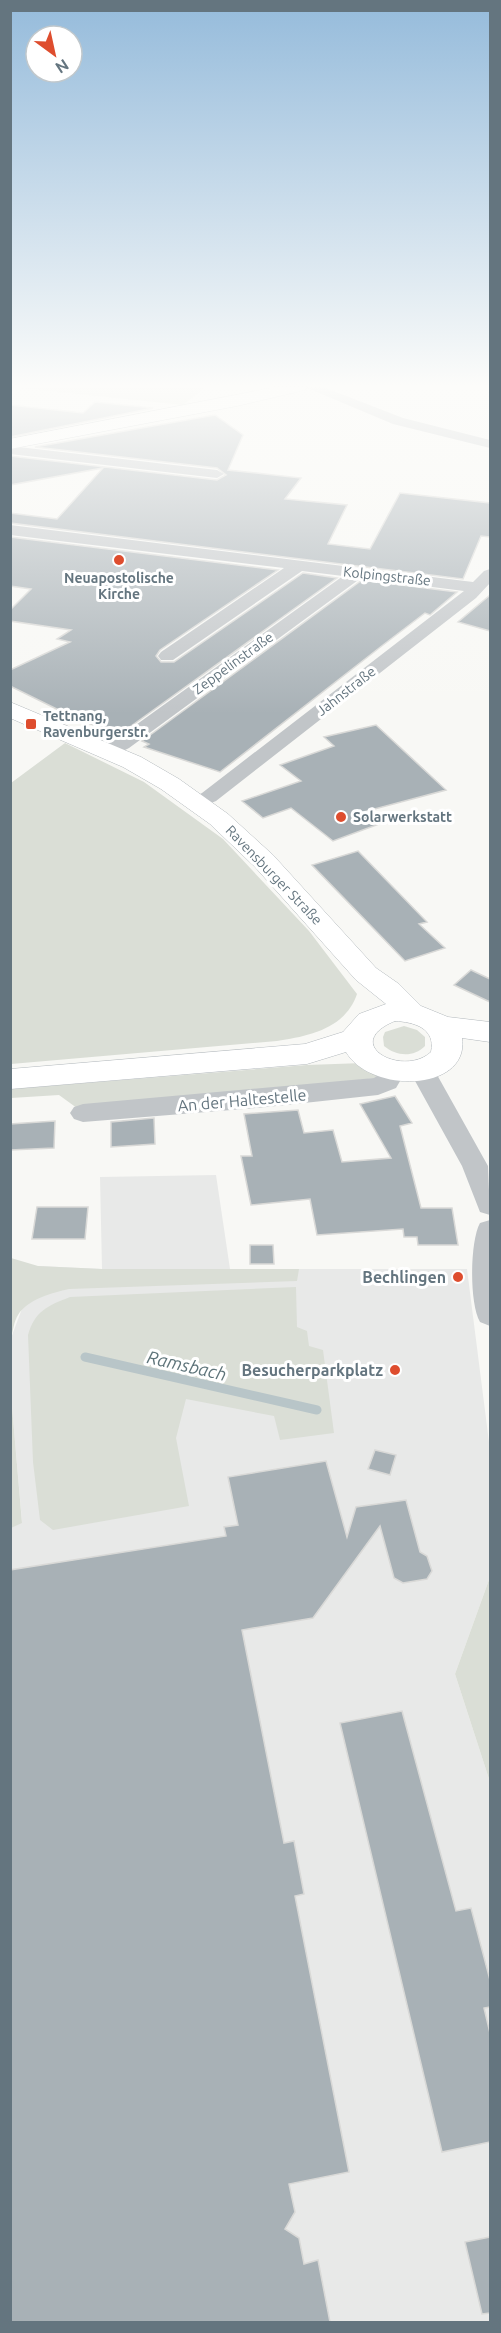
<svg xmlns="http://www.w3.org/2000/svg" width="501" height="2333" font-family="Ubuntu,sans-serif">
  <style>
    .built { fill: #e8e9e8 }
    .green { fill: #daded6 }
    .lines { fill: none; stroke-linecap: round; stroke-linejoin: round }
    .stream { stroke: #b8c5c8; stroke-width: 9 }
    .building { fill: #a8b1b6; stroke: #d9d9d7; stroke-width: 1.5 }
    .secondary-casing { stroke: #b3b9bd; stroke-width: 1 }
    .street { fill: #c1c5c8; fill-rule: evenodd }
    .secondary { fill: #fff; fill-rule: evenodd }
    .poi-dot { fill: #de4d2e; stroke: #fff; stroke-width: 2 }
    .labels { text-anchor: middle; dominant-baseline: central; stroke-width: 6; stroke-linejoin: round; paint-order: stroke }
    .far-street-label { font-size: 14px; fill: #64757f; stroke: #fff }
    .far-poi-label { font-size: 14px; font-weight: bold; fill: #64757f; stroke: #fff; text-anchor: start }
    .street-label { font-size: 16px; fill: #64757f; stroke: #fff }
    .poi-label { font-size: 16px; font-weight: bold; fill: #64757f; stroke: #fff; text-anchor: end }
    .water-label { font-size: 18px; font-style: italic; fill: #5e747a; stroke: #fff }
  </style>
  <rect width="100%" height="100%" fill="#f8f8f5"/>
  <path class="built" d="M216,1175L230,1269H467L490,1450V1577L455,1674L490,1782V2322H11L10,1528L22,1522L11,1395V1338L38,1266L102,1269L100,1177Z"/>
  <path class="green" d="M11,387H206L183,405Z
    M65,743L144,782L223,839L309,931L357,994C345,1029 309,1036 277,1041L11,1064V783Z
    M404,1026L417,1030L425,1037V1046C413,1058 396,1056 384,1046L383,1037L385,1032Z
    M363,1063L385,1077L81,1111L59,1095L11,1098V1089L307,1065Z
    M11,1258L38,1266L102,1269H299L297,1281L69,1289C52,1293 28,1299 18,1315C14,1321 13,1331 11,1338Z
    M296,1287L297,1327L307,1331L309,1346L323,1350L334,1433L280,1440L274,1416L186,1399L176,1438L189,1506L53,1530L40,1520L33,1462L28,1335C35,1311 47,1306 70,1297Z
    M11,1395L22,1523L11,1528H10Z
    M490,1577V1782L455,1674Z"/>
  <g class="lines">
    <path class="stream" d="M85,1357L317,1410"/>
  </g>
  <path class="building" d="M95,402L153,408L10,437V405L83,413Z
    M215,415L243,435L228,470L301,478L285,499L347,505L328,544L370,549L400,493L490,503V537L481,536L463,579L10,523V513L57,519L103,468L10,485V456L217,480L226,475L217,468L35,447Z
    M10,537L278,570L160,650L156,656L161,662H174L303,573L337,578L120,734L79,720L10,686V670L70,642L57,639L71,630L10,621V610L31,589L10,586Z
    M362,580L457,592L430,615L425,613L383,645L220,772L144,747L149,744L142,741Z
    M490,595V631L458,622Z
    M376,725L446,790L363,812L379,824L333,841L291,808L263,818L242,801L301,781L280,765L334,746L324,737Z
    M358,851L427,922L419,924L445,948L405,961L312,865Z
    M471,970L490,979V1002L454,985Z
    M395,1096L412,1123L400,1126L421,1208H452L458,1245H418L417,1237H404L403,1229L317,1235L310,1199L251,1205L241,1156H252L244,1114L298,1110L304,1133L333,1130L342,1162L391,1158L360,1104Z
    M154,1118L155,1144L111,1147V1122Z
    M55,1121L54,1148L10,1150V1124Z
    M37,1207H88L85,1239H32Z
    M250,1245H273L274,1264H250Z
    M375,1450L396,1455L390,1475L368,1469Z
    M326,1461L347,1537L356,1507L406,1500L420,1552L427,1556L432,1571L427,1579L403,1583L394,1578L380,1526L313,1618L242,1630L284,1843L294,1841L304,1894L295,1896L349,2172L289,2184L295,2212L285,2229L299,2238L304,2264L318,2260L330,2322H10V1570L226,1536L224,1527L238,1525L228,1477Z
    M402,1711L456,1911L471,1908L490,1980V2007L484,2008L490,2033V2142L442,2152L340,1723Z
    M490,2237V2313L482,2314L465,2242Z"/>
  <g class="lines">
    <defs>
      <path id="secondary" d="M276,387H307L305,390L237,406L10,449V439Z
        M10,702L141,757L179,779L228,814L273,855L376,968L399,984L421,1006L448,1017L490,1022V1042L462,1038C470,1092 370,1094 346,1052L307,1064L10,1089V1069L305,1044L343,1032L359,1014L386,1004L356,980L255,867L210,824L161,789L123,767L10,718ZM395,1021C414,1022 436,1028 431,1052C403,1078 339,1044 395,1021Z"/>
    </defs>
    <use href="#secondary" class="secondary-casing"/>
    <path class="street" d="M305,387H323L403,418L490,440V448L393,424Z
      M10,446L217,470L224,474L217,478L10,454Z
      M10,525L473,582L484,571L490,569V583L476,598L216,801L197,809L190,807L187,803L190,799L202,793L464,591L361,578L129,748L115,755H101L98,751L101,747L115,740L343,576L302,571L173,660H161L158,656L161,652L284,568L10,535Z
      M422,1062L431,1064L488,1166L490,1215L480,1212L462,1166L409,1070L413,1064Z
      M393,1063L402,1065L406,1071L396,1088L378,1095L267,1107L83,1122L74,1119L70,1113L74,1107L83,1104L374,1078L377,1076L384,1065Z
      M490,1220V1326L480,1322C469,1303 470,1241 480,1223Z"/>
    <use href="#secondary" class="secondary"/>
  </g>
  <linearGradient id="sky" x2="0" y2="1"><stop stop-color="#95bbdb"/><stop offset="0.54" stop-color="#fcfcfa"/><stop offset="1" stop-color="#fcfcfa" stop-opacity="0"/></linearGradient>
  <rect width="501" height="714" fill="url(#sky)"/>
  <g class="poi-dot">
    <circle cx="119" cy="560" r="6"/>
    <rect x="25" y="718" width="12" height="12" rx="3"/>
    <circle cx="341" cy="817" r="6"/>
    <circle cx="458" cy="1277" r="6"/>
    <circle cx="395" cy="1370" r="6"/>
  </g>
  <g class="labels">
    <g class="far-street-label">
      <text transform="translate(387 576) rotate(6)">Kolpingstraße</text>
      <text transform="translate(233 663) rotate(-36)">Zeppelinstraße</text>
      <text transform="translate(346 691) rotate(-38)">Jahnstraße</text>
      <text transform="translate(274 875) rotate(46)">Ravensburger Straße</text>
    </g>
    <g class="far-poi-label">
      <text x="119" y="578" text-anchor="middle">Neuapostolische<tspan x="119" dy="16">Kirche</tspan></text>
      <text x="43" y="716">Tettnang,<tspan x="43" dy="16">Ravenburgerstr.</tspan></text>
      <text x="353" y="817">Solarwerkstatt</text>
    </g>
    <g class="street-label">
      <text transform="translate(242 1100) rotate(-5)">An der Haltestelle</text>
    </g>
    <g class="poi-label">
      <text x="446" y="1277">Bechlingen</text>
      <text x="383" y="1370">Besucherparkplatz</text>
    </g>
    <g class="water-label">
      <text transform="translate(187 1365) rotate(13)">Ramsbach</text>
    </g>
  </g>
  <rect width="501" height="2333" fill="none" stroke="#64757f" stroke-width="24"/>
  <g transform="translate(54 54) rotate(147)"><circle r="28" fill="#ffffff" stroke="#c1c8cc" stroke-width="1.5"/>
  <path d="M0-4.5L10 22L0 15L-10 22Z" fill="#de4d2e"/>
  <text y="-9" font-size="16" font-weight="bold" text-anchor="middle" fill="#64757f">N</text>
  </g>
</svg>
